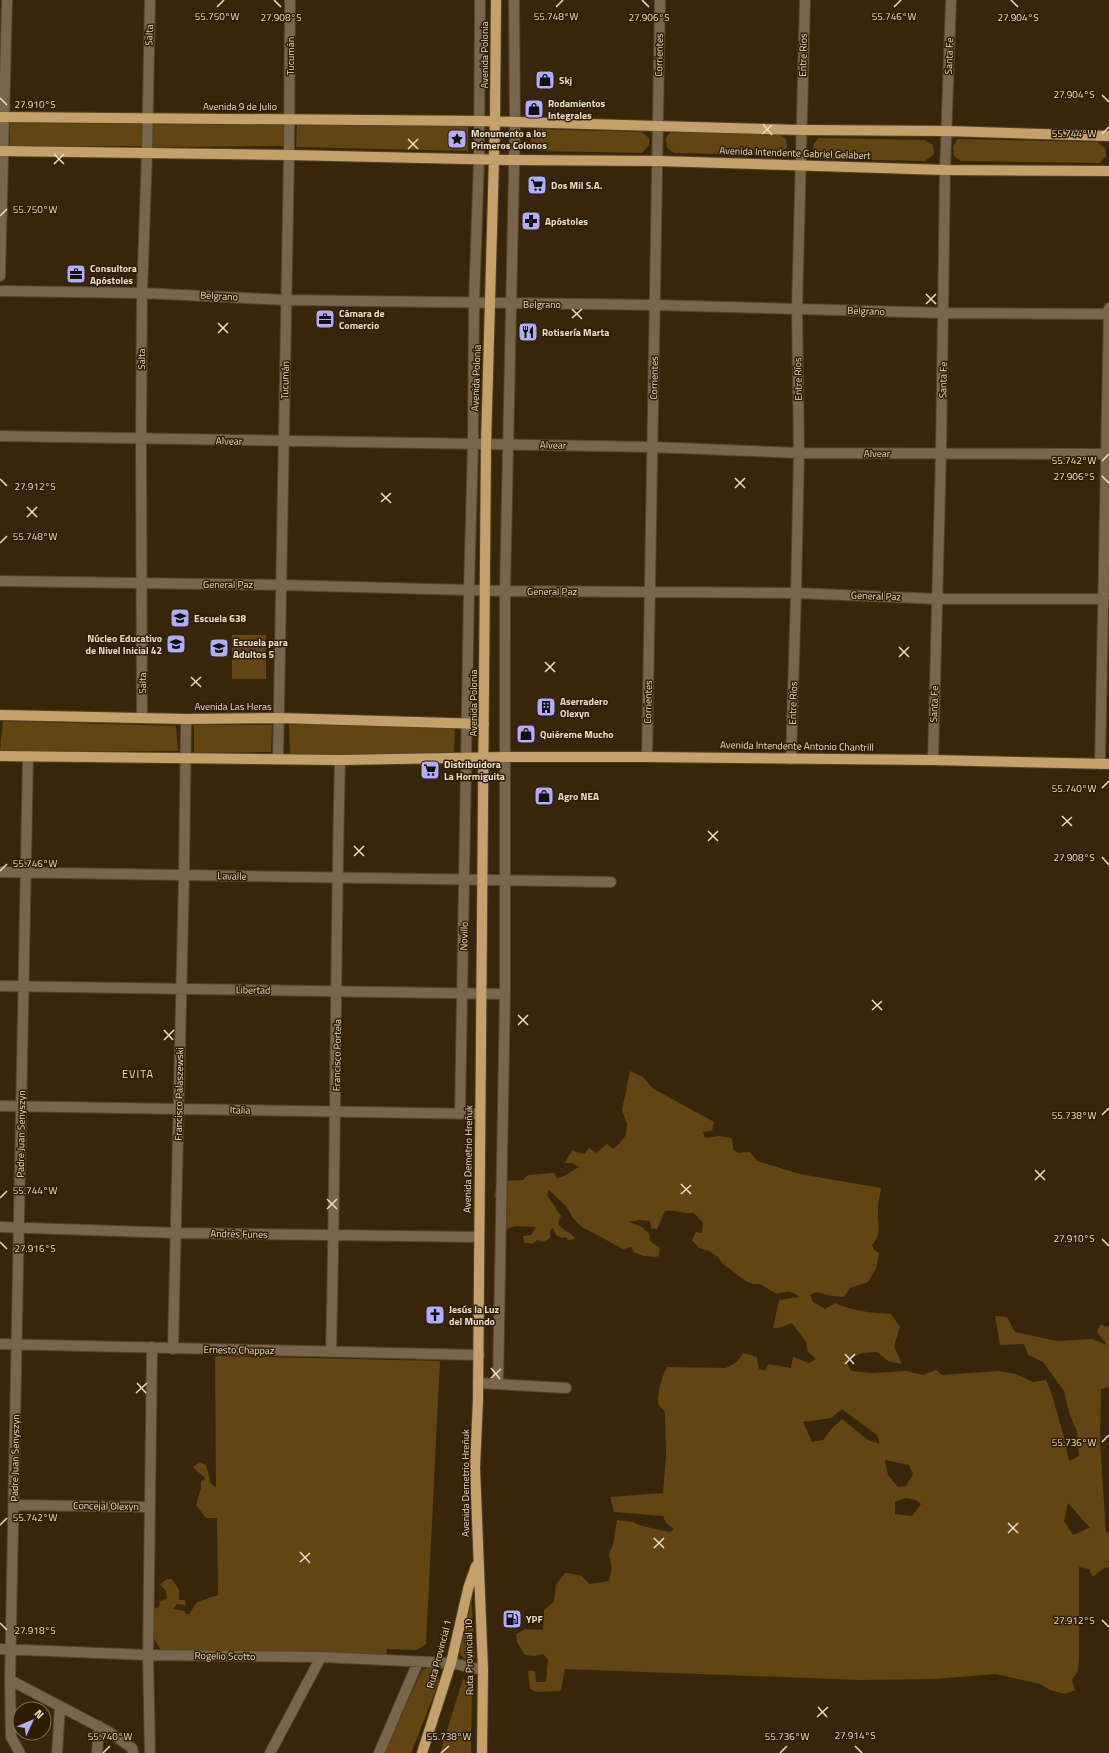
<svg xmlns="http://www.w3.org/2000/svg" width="1109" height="1753" font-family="'Titillium Web',sans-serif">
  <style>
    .green { fill: #624513; fill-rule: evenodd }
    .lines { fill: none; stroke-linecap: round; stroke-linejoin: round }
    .minor-casing { stroke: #54432a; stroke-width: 12 }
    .major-casing { stroke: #54432a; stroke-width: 12 }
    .minor { stroke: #78664c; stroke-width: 10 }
    .major { stroke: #c5a06b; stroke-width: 10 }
    .ticks { fill: none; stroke: #e9dece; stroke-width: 1.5 }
    .labels { text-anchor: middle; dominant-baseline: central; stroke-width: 3; stroke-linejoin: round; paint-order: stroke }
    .street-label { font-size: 10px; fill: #e9dece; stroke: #2d1d02 }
    .poi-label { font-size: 10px; font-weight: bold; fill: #e9dece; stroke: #2d1d02; text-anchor: start }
    .neighbourhood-label { font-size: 11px; letter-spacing: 1px; fill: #e9dece; stroke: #2d1d02 }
    .ticks-label { font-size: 10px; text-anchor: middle; fill: #e9dece; stroke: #2d1d02; stroke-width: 3; stroke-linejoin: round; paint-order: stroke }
  </style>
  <rect width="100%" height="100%" fill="#38260b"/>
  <path class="green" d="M153,122L285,124L283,146L153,147Z
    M10,123L142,124V146H10Z
    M297,124L468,125V151L296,147Z
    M536,129L642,132L649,138V145L642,153L539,151L531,146L530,136Z
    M671,131L778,134L786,139L787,148L777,155L674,153L667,148L666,138Z
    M819,138L925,140L933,145L934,154L925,161L821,159L814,154L813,144Z
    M958,139L1097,142L1105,148L1106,156L1100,163L961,161L954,156L953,146Z
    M232,635H266V679H232Z
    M3,721L176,726L178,751H0Z
    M289,723L455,727L454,755L290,754Z
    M194,725H272L271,752L194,753Z
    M630,1071L643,1077L652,1088L714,1122L712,1131L703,1132L705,1138L719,1136L732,1138L733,1149L738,1153L750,1152L757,1161L800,1174L881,1188C880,1195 878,1202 878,1208C877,1223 883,1232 872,1245L874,1250L879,1253L876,1269L868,1282L850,1288L844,1297L832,1296L816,1292L810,1295L813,1302L825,1309L835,1303C853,1311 872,1313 891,1314L900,1327L894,1346L902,1364L888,1361L877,1352L862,1353L846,1361L851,1371L873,1373L906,1371L923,1375L936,1370L942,1375L999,1371L1016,1374L1033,1382L1046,1380L1052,1395L1063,1433L1069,1461L1079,1456L1077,1432L1069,1412L1064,1391L1043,1362L1028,1355L1024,1344L1000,1345L995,1316L1007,1317L1015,1332L1057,1341L1092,1339L1107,1345L1097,1332L1100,1325L1109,1327V1387L1101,1389L1100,1442L1106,1532L1109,1533V1567L1103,1569L1093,1577L1089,1569L1079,1567V1658L1078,1671L1072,1680L1075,1690L1065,1694L1050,1690L1040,1684L996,1674L934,1679L860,1680L565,1669L561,1691L537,1692L530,1689L528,1671H535L536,1682H546L548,1660L543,1654L534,1656L525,1655L517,1642L516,1634L525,1629L543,1630L544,1610L554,1602L556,1585L565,1573L580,1575L590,1584L609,1581L612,1568L609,1554L613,1545L617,1520L633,1522L642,1526L670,1532L674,1529L666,1523L663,1516L614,1512L610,1497L663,1493L666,1456L665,1412L658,1404C658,1390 661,1379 667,1367L726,1368L737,1362L743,1353L757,1357L759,1369L765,1371L768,1364L791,1368L793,1357L809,1363L816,1359L808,1352L806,1342L792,1323L778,1328H773L779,1300L799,1297C792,1290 785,1291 777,1294L760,1284H754L747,1282L722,1263L718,1257L709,1251L699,1248L692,1240L696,1232L702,1233L703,1223L694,1213C681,1214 678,1210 665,1211L657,1229L651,1228L650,1221L640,1220L629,1222L642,1227L649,1234L650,1241L660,1248L659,1256L655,1257L644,1256L633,1252L632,1247L623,1249L582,1227L573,1218L566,1206L549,1190L547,1195L561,1216L558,1223C561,1231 571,1231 575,1239L569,1240L565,1237L562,1238L556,1235L553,1228L550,1230V1238L544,1242L537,1240L532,1244L524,1242L523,1236L531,1235L536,1227L515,1226L504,1230L501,1204L494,1196L498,1181L523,1180L528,1175L554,1173L557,1178C567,1177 571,1170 580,1167L571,1163H565L572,1150L579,1153L584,1154L589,1148L596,1153L607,1144L613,1149L618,1145L626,1135L627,1124L622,1110ZM842,1409L877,1435L880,1444L868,1440L842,1419L832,1428L823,1440L812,1442L803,1422L831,1418ZM885,1460L909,1465L913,1474L906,1486L898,1487L888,1475ZM906,1498L916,1500L921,1504L912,1516L895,1514V1502ZM1068,1503L1090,1528H1089L1073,1535L1064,1521Z
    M215,1356L440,1361L426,1644L417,1650L386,1649L387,1651L386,1655L161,1650L153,1637L154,1609L159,1607L160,1601L167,1599L166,1591L160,1584L167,1579H172L179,1590V1600H185L186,1605L177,1604L173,1609L185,1611L186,1614H189L197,1602L218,1595L217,1518H206L196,1505L201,1488V1481L206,1479C202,1474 197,1472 193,1467L200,1462L206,1465L211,1484L216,1487Z
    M470,1592L472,1607L475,1658L466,1660L461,1656L460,1651Z
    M432,1667L438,1671L439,1682L411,1753H384L422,1670Z
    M463,1679L472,1683L471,1753H440Z"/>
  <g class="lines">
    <defs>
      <path id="minor" d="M0,276L7,0
        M0,291L142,293L286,300L655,305L944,313L1109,314
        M0,436L652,447L799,453L1106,454
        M0,581L281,585L505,591L796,593L938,599H1104
        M142,718L141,440L142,293L147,154L150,0
        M647,757L660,0
        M278,759L289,155L290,0
        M791,759L796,593L799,453L797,308L805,0
        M933,760L941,453L945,170L951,0
        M1100,764L1109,308
        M0,872L611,882
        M0,986L505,994
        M0,1106L480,1114
        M460,1114L469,589L473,445L474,303L479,159L480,0
        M0,1227L176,1233L479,1237
        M0,1344L479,1355
        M173,1349L184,875L186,719
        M331,1351C336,1154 335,957 340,760
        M478,1383L566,1388
        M498,1384L505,994V591L515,123L514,0
        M14,1505L150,1507
        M0,1649L148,1655L321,1657L451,1663L483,1670
        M10,1680L109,1732L132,1748L133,1753
        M20,1753L11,1737L10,1680L28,756
        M57,1753L60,1706
        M97,1753L99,1726
        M150,1753L148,1655L152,1347
        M270,1753L321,1657
        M379,1753L418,1662"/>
      <path id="major" d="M0,117L480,121L802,130L946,131L1109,136
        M0,151L289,155L515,160L658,161L945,170L1109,171
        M0,715L186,719L278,718L484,724
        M0,756L340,760L506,757H647L933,760L1109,764
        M422,1753L451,1663L468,1589L476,1566
        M482,1753L483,1670L475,1468L478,1399L486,445L495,122L496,0"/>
    </defs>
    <use href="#minor" class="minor-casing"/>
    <use href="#major" class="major-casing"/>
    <use href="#minor" class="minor"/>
    <use href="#major" class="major"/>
  </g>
  <path class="ticks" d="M274,0L281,7M642,0L649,7M1011,0L1018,7M217,7L224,0M556,7L563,0M894,7L901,0M1102,95L1109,102M0,98L7,105M763,124L772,135M762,134L772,125M1102,134L1109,127M408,139L418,149M408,149L418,139M54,154L64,164M54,164L64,154M0,216L7,209M926,294L936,304M926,304L936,294M572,309L582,319M572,318L582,309M218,323L228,333M218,333L228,323M1102,461L1109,454M1102,476L1109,483M735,478L745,488M0,479L7,486M735,488L745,478M381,493L391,503M381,502L391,493M27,507L37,517M27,517L37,507M0,543L7,536M899,647L909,657M899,657L909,647M545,662L555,672M545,672L555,662M191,677L201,687M191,686L201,677M1102,788L1109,781M1062,816L1072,826M1062,826L1072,817M708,831L718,841M708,841L718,831M354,846L364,856M354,856L364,846M1102,857L1109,865M0,871L7,864M872,1000L882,1010M872,1010L882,1001M518,1015L528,1025M518,1025L528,1015M164,1030L173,1040M164,1040L174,1030M1102,1115L1109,1108M1035,1170L1045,1180M1035,1180L1045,1170M681,1184L691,1194M681,1194L691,1185M0,1198L7,1191M327,1199L337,1209M327,1209L337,1199M1102,1239L1109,1246M0,1242L7,1249M845,1354L854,1364M845,1364L855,1354M491,1368L500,1379M491,1378L501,1369M137,1383L146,1393M136,1393L147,1383M1102,1442L1109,1435M1008,1523L1018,1533M0,1525L7,1518M1008,1533L1018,1523M654,1538L664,1548M654,1548L664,1538M300,1552L310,1563M300,1562L310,1553M1102,1620L1109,1627M0,1623L7,1630M818,1707L827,1717M817,1717L828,1707M855,1746L862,1753M103,1753L110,1746M441,1753L449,1746M780,1753L787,1746"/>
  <defs>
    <symbol id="shop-square" viewBox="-11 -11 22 22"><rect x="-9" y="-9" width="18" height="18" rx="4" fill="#b1adfa" stroke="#2d1d02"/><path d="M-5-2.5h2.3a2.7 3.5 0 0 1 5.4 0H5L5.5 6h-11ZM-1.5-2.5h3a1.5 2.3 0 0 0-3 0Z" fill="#111"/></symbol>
    <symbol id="sight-square" viewBox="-11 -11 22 22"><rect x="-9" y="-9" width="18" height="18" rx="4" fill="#b1adfa" stroke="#2d1d02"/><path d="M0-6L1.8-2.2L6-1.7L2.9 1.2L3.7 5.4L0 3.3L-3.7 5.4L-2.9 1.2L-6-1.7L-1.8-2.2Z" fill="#111"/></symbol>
    <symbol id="supermarket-square" viewBox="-11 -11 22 22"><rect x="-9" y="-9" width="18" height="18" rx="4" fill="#b1adfa" stroke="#2d1d02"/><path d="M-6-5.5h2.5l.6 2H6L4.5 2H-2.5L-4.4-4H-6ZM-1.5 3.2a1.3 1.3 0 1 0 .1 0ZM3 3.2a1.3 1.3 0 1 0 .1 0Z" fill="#111"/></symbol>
    <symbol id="pharmacy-square" viewBox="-11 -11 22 22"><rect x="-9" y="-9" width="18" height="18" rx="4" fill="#b1adfa" stroke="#2d1d02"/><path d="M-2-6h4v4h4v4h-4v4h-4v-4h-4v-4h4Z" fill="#111"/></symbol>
    <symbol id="office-square" viewBox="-11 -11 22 22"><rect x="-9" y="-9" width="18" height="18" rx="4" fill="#b1adfa" stroke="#2d1d02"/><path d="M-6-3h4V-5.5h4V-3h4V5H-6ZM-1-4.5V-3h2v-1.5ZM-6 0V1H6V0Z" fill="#111"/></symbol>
    <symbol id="restaurant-square" viewBox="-11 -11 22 22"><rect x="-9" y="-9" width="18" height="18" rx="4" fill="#b1adfa" stroke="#2d1d02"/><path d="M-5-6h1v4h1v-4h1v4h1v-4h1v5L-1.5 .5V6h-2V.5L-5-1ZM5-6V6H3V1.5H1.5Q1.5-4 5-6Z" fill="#111"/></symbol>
    <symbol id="school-square" viewBox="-11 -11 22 22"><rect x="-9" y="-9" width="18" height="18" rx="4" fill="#b1adfa" stroke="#2d1d02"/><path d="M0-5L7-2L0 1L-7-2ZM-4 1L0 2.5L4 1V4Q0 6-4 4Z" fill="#111"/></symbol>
    <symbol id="building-square" viewBox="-11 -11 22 22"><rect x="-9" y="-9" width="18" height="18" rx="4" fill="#b1adfa" stroke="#2d1d02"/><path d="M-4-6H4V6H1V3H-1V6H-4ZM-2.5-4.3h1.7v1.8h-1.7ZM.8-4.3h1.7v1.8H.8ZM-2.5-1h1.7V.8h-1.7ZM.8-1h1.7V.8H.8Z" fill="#111"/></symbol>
    <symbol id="church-square" viewBox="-11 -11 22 22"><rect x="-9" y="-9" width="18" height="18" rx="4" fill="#b1adfa" stroke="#2d1d02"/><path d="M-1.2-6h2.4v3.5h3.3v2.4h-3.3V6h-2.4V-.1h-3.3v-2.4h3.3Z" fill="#111"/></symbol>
    <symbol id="fuel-square" viewBox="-11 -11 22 22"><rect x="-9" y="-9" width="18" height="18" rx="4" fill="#b1adfa" stroke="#2d1d02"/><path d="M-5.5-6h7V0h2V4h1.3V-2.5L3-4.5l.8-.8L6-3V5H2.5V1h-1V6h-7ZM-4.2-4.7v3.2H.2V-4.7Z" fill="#111"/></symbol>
  </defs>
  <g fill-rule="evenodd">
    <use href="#shop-square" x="534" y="69" width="22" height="22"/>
    <use href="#shop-square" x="523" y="98" width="22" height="22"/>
    <use href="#sight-square" x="446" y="128" width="22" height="22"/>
    <use href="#supermarket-square" x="526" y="174" width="22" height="22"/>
    <use href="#pharmacy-square" x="520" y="210" width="22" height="22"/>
    <use href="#office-square" x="65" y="263" width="22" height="22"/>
    <use href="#office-square" x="314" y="308" width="22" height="22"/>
    <use href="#restaurant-square" x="517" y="321" width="22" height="22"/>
    <use href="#school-square" x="169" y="607" width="22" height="22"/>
    <use href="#school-square" x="165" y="633" width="22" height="22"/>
    <use href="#school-square" x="208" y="637" width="22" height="22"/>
    <use href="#building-square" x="535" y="696" width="22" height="22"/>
    <use href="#shop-square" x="515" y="723" width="22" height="22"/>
    <use href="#supermarket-square" x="419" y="759" width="22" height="22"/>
    <use href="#shop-square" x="533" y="785" width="22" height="22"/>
    <use href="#church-square" x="424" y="1304" width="22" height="22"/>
    <use href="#fuel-square" x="501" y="1608" width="22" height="22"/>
  </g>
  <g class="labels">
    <g class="street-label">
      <text transform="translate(149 35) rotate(-88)">Salta</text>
      <text transform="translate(484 55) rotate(-90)">Avenida Polonia</text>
      <text transform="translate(659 55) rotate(-89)">Corrientes</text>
      <text transform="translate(803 55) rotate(-89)">Entre Ríos</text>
      <text transform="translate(290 56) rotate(-90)">Tucumán</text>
      <text transform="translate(949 56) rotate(-88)">Santa Fe</text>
      <text x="240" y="106">Avenida 9 de Julio</text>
      <text transform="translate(795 153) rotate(2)">Avenida Intendente Gabriel Gelabert</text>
      <text transform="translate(219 296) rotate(3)">Belgrano</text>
      <text x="542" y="304">Belgrano</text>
      <text transform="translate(866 311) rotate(2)">Belgrano</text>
      <text transform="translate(141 359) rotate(-90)">Salta</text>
      <text transform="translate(476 378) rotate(-88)">Avenida Polonia</text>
      <text transform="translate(654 378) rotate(-89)">Corrientes</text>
      <text transform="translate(798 379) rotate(-91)">Entre Ríos</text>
      <text transform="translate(285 380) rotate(-89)">Tucumán</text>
      <text transform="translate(943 380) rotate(-89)">Santa Fe</text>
      <text transform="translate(229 441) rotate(1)">Alvear</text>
      <text transform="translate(553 445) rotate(1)">Alvear</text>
      <text x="877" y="453">Alvear</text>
      <text x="228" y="584">General Paz</text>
      <text x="552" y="591">General Paz</text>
      <text transform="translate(876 596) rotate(2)">General Paz</text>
      <text transform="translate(142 683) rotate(-90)">Salta</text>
      <text transform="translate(648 702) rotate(-89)">Corrientes</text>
      <text transform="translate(473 703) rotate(-90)">Avenida Polonia</text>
      <text transform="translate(793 703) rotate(-88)">Entre Ríos</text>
      <text transform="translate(934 704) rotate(-88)">Santa Fe</text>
      <text x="233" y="706">Avenida Las Heras</text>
      <text transform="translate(797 746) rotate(1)">Avenida Intendente Antonio Chantrill</text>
      <text transform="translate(232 876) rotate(1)">Lavalle</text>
      <text transform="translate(464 936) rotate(-89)">Novillo</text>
      <text transform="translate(253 990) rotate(1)">Libertad</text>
      <text transform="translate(337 1055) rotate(-89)">Francisco Portela</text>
      <text transform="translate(179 1094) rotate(-89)">Francisco Palaszewski</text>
      <text transform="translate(240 1110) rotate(1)">Italia</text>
      <text transform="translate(21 1134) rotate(-89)">Padre Juan Senyszyn</text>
      <text transform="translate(468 1159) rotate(-89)">Avenida Demetrio Hreñuk</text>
      <text transform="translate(239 1234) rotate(1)">Andrés Funes</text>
      <text transform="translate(239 1350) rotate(1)">Ernesto Chappaz</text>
      <text transform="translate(15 1458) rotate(-89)">Padre Juan Senyszyn</text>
      <text transform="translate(465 1483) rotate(-90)">Avenida Demetrio Hreñuk</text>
      <text transform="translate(106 1506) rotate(1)">Concejal Olexyn</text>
      <text transform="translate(439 1654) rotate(-75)">Ruta Provincial 1</text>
      <text transform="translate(225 1656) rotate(1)">Rogelio Scotto</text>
      <text transform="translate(469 1657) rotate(-91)">Ruta Provincial 10</text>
    </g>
    <g class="poi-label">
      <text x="559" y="80">Skj</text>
      <text x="548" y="103">Rodamientos<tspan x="548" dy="12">Integrales</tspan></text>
      <text x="471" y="133">Monumento a los<tspan x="471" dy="12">Primeros Colonos</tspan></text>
      <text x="551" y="185">Dos Mil S.A.</text>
      <text x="545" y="221">Apóstoles</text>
      <text x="90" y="268">Consultora<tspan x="90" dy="12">Apóstoles</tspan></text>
      <text x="339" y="313">Cámara de<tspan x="339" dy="12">Comercio</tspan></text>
      <text x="542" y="332">Rotisería Marta</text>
      <text x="194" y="618">Escuela 638</text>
      <text x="162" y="638" text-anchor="end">Núcleo Educativo<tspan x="162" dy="12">de Nivel Inicial 42</tspan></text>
      <text x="233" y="642">Escuela para<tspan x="233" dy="12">Adultos 5</tspan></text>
      <text x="560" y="701">Aserradero<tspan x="560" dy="12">Olexyn</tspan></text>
      <text x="540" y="734">Quiéreme Mucho</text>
      <text x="444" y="764">Distribuidora<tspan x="444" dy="12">La Hormiguita</tspan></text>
      <text x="558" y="796">Agro NEA</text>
      <text x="449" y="1309">Jesús la Luz<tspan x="449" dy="12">del Mundo</tspan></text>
      <text x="526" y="1619">YPF</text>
    </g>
    <g class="neighbourhood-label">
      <text x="138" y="1074">EVITA</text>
    </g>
  </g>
  <g class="ticks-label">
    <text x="217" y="20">55.750°W</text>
    <text x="556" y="20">55.748°W</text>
    <text x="894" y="20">55.746°W</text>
    <text x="281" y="21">27.908°S</text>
    <text x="649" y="21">27.906°S</text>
    <text x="1018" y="21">27.904°S</text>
    <text x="1074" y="98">27.904°S</text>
    <text x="35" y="108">27.910°S</text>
    <text x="1074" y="137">55.744°W</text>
    <text x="35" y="213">55.750°W</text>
    <text x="1074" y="464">55.742°W</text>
    <text x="1074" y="480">27.906°S</text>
    <text x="35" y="490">27.912°S</text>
    <text x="35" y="540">55.748°W</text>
    <text x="1074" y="792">55.740°W</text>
    <text x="1074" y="861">27.908°S</text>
    <text x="35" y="867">55.746°W</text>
    <text x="1074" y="1119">55.738°W</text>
    <text x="35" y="1194">55.744°W</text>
    <text x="1074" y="1242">27.910°S</text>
    <text x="35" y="1252">27.916°S</text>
    <text x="1074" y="1446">55.736°W</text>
    <text x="35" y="1521">55.742°W</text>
    <text x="1074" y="1624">27.912°S</text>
    <text x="35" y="1634">27.918°S</text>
    <text x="855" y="1739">27.914°S</text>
    <text x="110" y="1740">55.740°W</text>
    <text x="449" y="1740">55.738°W</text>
    <text x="787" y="1740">55.736°W</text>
  </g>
  <g transform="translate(32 1721) rotate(46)"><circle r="19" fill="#2d1d02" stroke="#786a54"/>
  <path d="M0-3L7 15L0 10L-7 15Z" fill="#b1adfa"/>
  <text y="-6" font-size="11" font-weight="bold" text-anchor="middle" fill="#e9dece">N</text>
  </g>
</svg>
